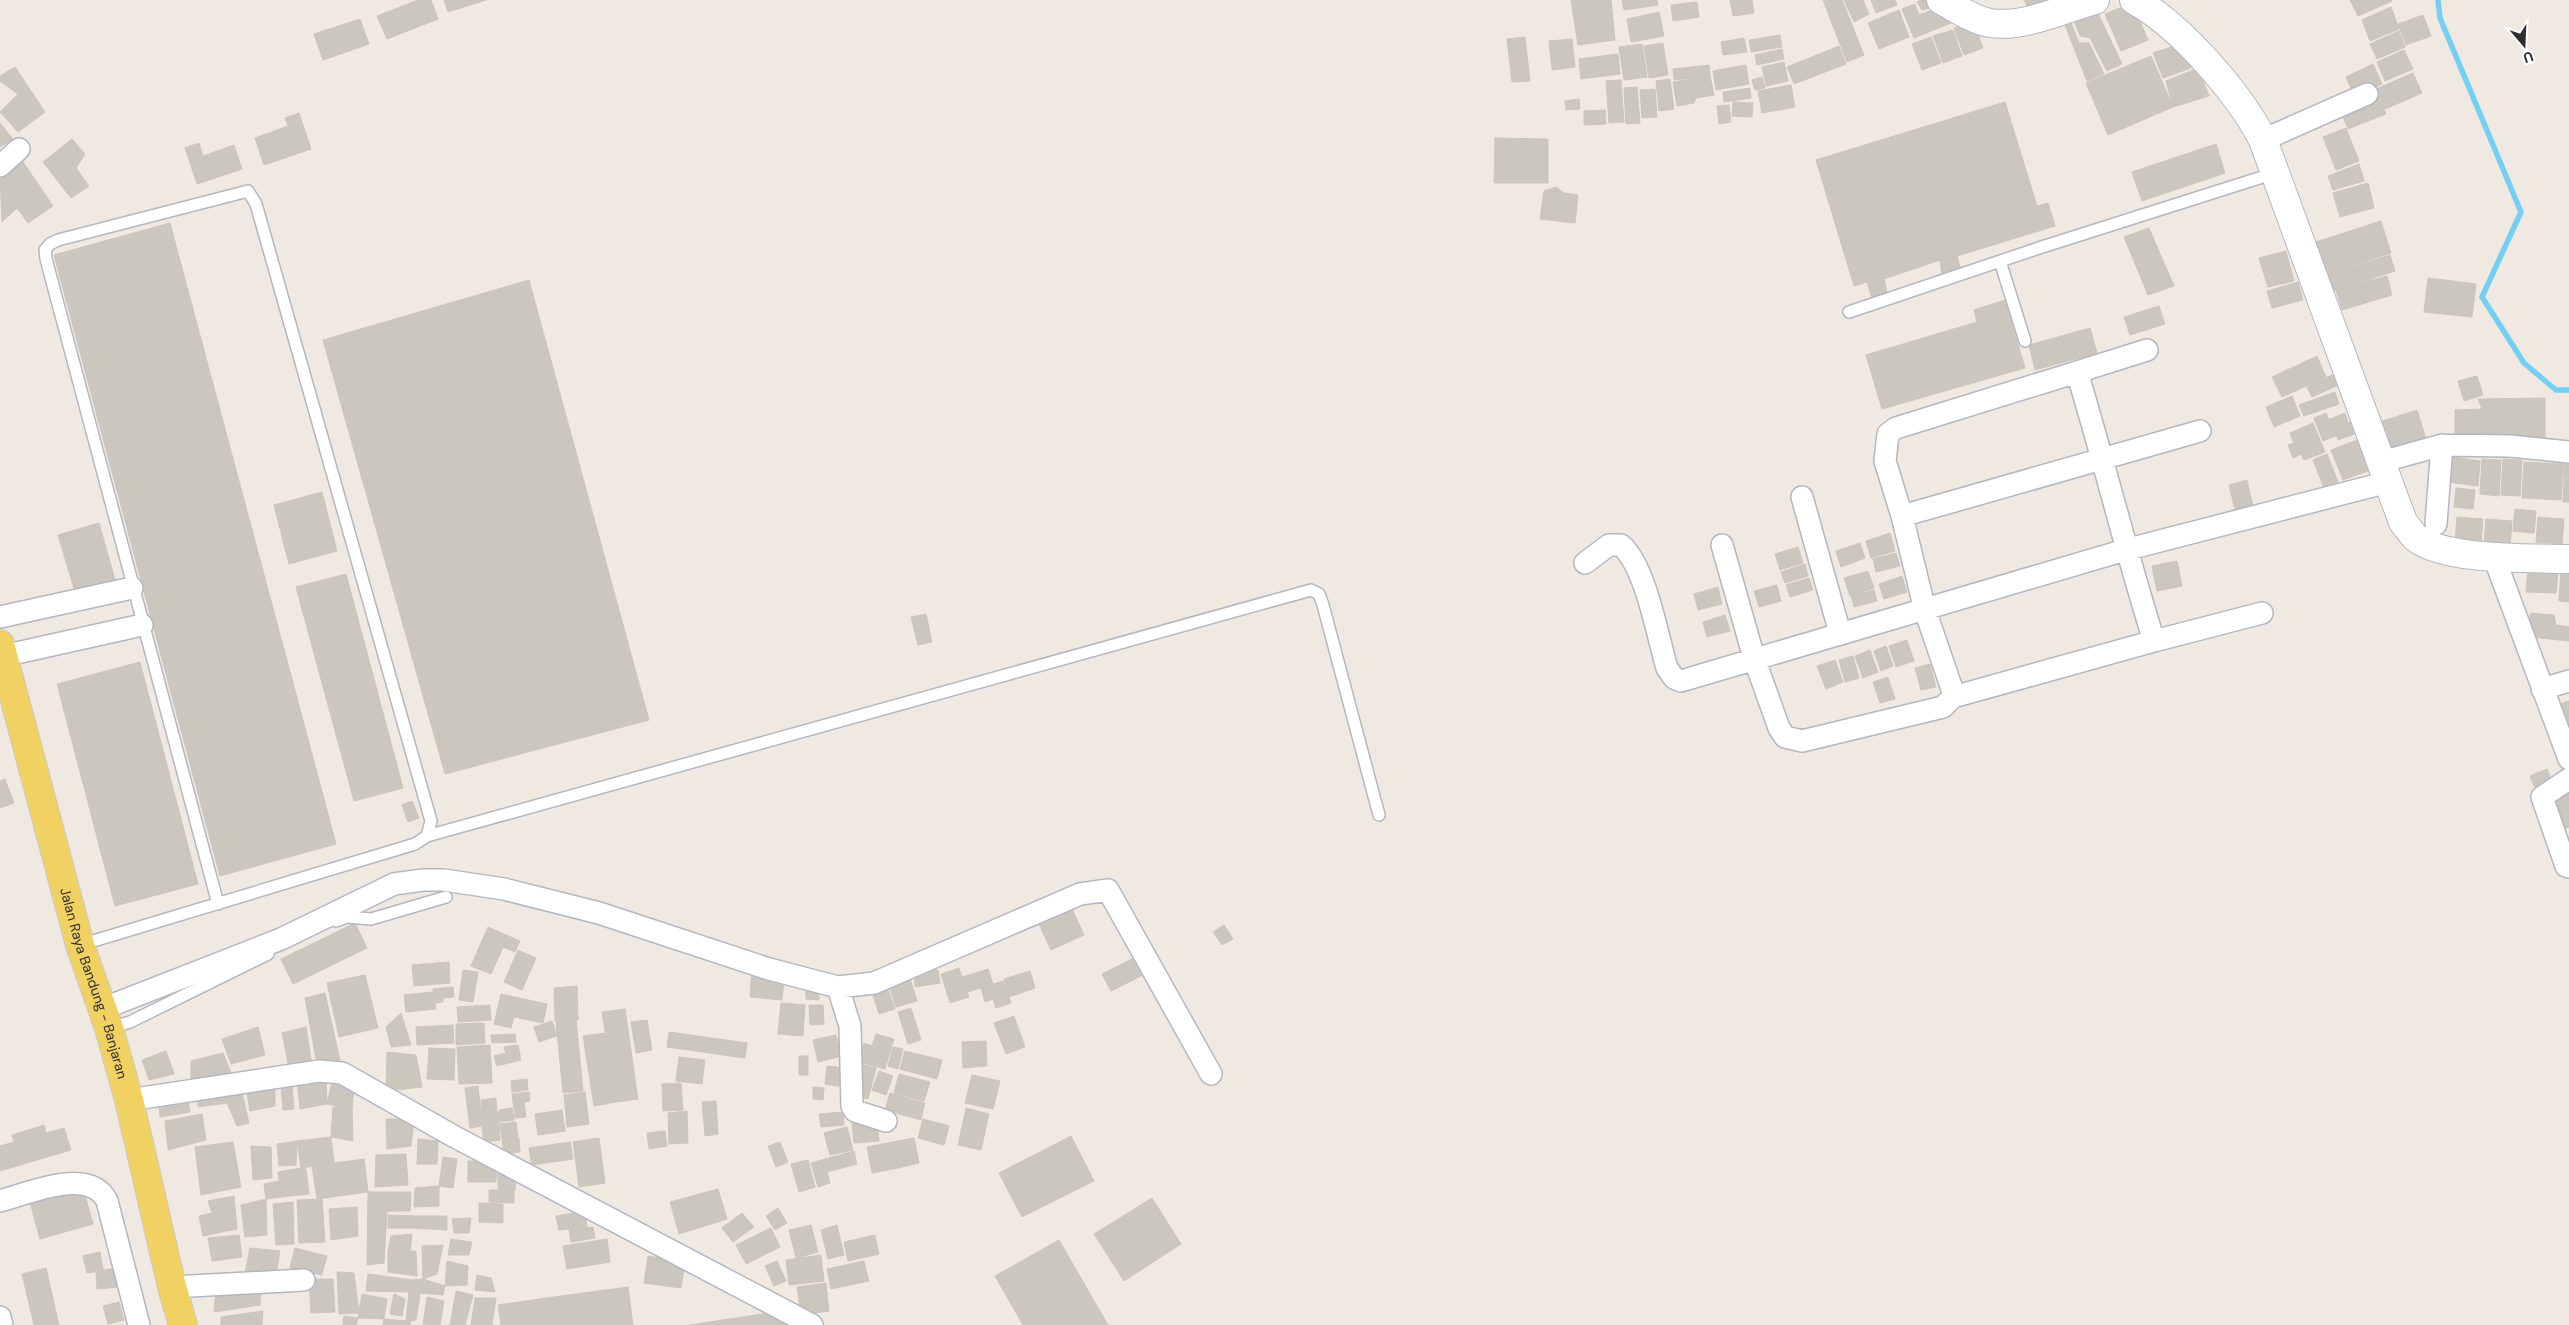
<svg xmlns="http://www.w3.org/2000/svg" width="2569" height="1325" font-family="'DM Sans',sans-serif">
  <style>
    .lines { fill: none; stroke-linecap: round; stroke-linejoin: round }
    .stream { stroke: #75cff0; stroke-width: 5.5 }
    .building { fill: #cbc7bf; stroke: #cbc5ba }
    .service-casing { stroke: #b4b7c1; stroke-width: 14 }
    .minor-casing { stroke: #b4b7c1; stroke-width: 24 }
    .tertiary-casing { stroke: #b4b7c1; stroke-width: 30 }
    .primary-casing { stroke: #c9c9c9; stroke-width: 30 }
    .service { stroke: #fff; stroke-width: 11 }
    .minor { stroke: #fff; stroke-width: 21 }
    .tertiary { stroke: #fff; stroke-width: 28 }
    .primary { stroke: #f2d163; stroke-width: 28 }
    .labels { text-anchor: middle; dominant-baseline: central; stroke-width: 4; stroke-linejoin: round; paint-order: stroke }
    .street-label { font-size: 14px; fill: #2e2e2e; stroke: #fff }
  </style>
  <rect width="100%" height="100%" fill="#efe9e1"/>
  <g class="lines">
    <path class="stream" d="M2438,0L2440,18L2521,212L2482,297L2524,363L2556,390H2569"/>
  </g>
  <path class="building" d="M418,0H431L438,19L387,39L377,16Z
    M444,0H486L448,12Z
    M1571,0H1611L1615,40L1578,45Z
    M1622,0H1657L1658,5L1624,10Z
    M1730,0H1752L1754,13L1733,16Z
    M1823,0H1842L1864,55L1847,62Z
    M1844,0H1863L1869,14L1854,22Z
    M1871,0H1895L1897,5L1876,13Z
    M1921,0H1927L1932,7L1922,10L1917,2Z
    M2024,0H2054L2031,13Z
    M2350,0H2392V1L2358,16Z
    M1697,2L1699,17L1673,21L1671,5Z
    M2132,3L2148,40L2121,51L2105,14Z
    M1915,4L1919,15L1943,6L1961,19L1914,38L1902,9Z
    M2095,7L2122,64L2107,71L2090,38L2080,36L2071,13Z
    M2391,7L2399,29L2370,41L2362,20Z
    M1899,10L1909,37L1879,49L1868,23Z
    M1659,12L1664,36L1631,42L1627,19Z
    M2423,15L2431,36L2406,45L2398,24Z
    M2069,18L2079,43H2089L2104,74L2087,81L2063,20Z
    M360,19L369,44L323,60L314,34Z
    M1973,21L1983,48L1964,55L1954,28Z
    M1953,30L1962,56L1943,63L1933,36Z
    M2399,31L2405,47L2377,59L2370,44Z
    M1780,35L1782,47L1751,52L1749,40Z
    M1525,37L1530,81L1512,82L1507,39Z
    M1931,37L1941,63L1922,70L1912,44Z
    M1744,38L1747,52L1723,55L1721,42Z
    M1572,39L1575,67L1552,70L1549,41Z
    M1663,43L1668,75L1649,78L1644,46Z
    M1642,44L1647,77L1624,80L1619,47Z
    M2180,44L2191,68L2163,78L2153,53Z
    M1839,46L1846,64L1794,84L1787,67Z
    M1782,49L1784,59L1757,65L1755,55Z
    M2404,50L2413,69L2385,81L2377,62Z
    M1618,54L1620,74L1581,79L1579,59Z
    M2151,56L2173,107L2108,135L2086,83Z
    M1784,62L1788,81L1766,86L1762,67Z
    M2373,64L2382,84L2354,95L2346,77Z
    M1709,65L1710,76L1674,80L1673,69Z
    M1746,65L1749,84L1716,90L1713,71Z
    M15,67L45,112L37,118L18,94L0,81V76Z
    M2198,68L2209,96L2173,107L2166,81Z
    M2413,73L2422,93L2385,109L2376,89Z
    M1710,76L1714,95L1696,98L1694,103L1677,106L1673,82Z
    M1762,77L1765,88L1755,90L1752,80Z
    M1670,79L1674,109L1659,111L1656,81Z
    M1621,80L1624,122L1609,123L1606,81Z
    M1791,85L1795,107L1762,113L1758,91Z
    M1637,87L1640,123L1626,124L1624,88Z
    M1750,88L1751,98L1724,102L1723,92Z
    M1655,89L1657,117L1642,118L1640,90Z
    M18,94L37,118L18,132L0,112Z
    M2377,94L2386,114L2348,129L2340,109Z
    M1579,99L1580,109L1566,110L1565,101Z
    M1733,102L1753,103L1752,117L1732,116Z
    M2005,102L2037,206L2048,203L2055,226L1957,256L1961,270L1942,275L1940,260L1884,279L1887,293L1872,298L1867,282L1854,286L1816,160Z
    M1729,105L1731,122L1719,124L1717,106Z
    M1605,110L1606,124L1584,125V111Z
    M299,113L311,149L264,165L255,138L288,126L285,118Z
    M0,123L13,139L0,147Z
    M2346,128L2359,161L2336,170L2323,137Z
    M1495,138L1548,139V183H1494Z
    M72,139L85,154L76,168L89,186L71,198L43,162Z
    M199,143L203,156L234,145L242,169L197,184L185,148Z
    M2216,144L2225,173L2142,201L2132,172Z
    M21,159L53,206L28,223L17,208L2,222L0,174Z
    M2359,164L2364,181L2333,190L2328,176Z
    M2368,183L2374,208L2340,217L2333,193Z
    M1556,187L1564,193L1578,195L1575,223L1540,219L1544,191Z
    M2381,221L2391,253L2324,276L2313,243Z
    M170,223L336,844L220,876L54,255Z
    M2149,228L2174,286L2148,295L2124,237Z
    M2286,251L2294,281L2268,287L2259,258Z
    M2390,255L2395,271L2331,292L2326,276Z
    M2387,276L2392,295L2342,310L2336,290Z
    M2428,278L2476,284L2472,317L2424,312Z
    M529,280L649,720L445,774L323,340Z
    M2298,282L2303,300L2272,308L2267,291Z
    M2005,300L2025,368L1882,409L1866,355L1977,322L1974,310Z
    M2159,306L2165,324L2130,335L2124,317Z
    M2090,328L2097,353L2035,370L2029,345Z
    M2317,356L2326,377L2282,397L2272,377Z
    M2340,371L2345,382L2312,397L2307,387Z
    M2477,376L2483,395L2464,401L2458,381Z
    M2335,392L2339,404L2304,416L2299,405Z
    M2292,396L2300,416L2274,427L2266,407Z
    M2545,398V442L2455,443V410L2482,409L2478,399Z
    M2417,410L2427,442L2385,456L2374,424Z
    M2326,413L2336,436L2323,441L2314,418Z
    M2345,413L2348,423L2358,419L2363,431L2338,440L2330,419Z
    M2313,423L2325,452L2304,460L2301,454L2293,458L2288,445L2294,443L2290,433Z
    M2362,438L2373,469L2343,480L2331,450Z
    M2327,454L2338,482L2324,488L2313,460Z
    M2448,456L2480,461L2478,486L2447,482Z
    M2482,459L2501,460L2499,496L2480,494Z
    M2503,459L2522,460L2520,496L2501,495Z
    M2524,462L2543,463L2541,499L2522,498Z
    M2544,463L2564,464L2561,500L2542,499Z
    M2565,464H2569V502H2563Z
    M2247,480L2253,506L2235,510L2229,485Z
    M2456,488L2475,490L2473,509L2454,507Z
    M322,492L337,551L289,564L274,505Z
    M2515,509L2536,511L2534,533L2513,531Z
    M2457,517L2483,519L2481,544L2455,542Z
    M2538,517L2564,519L2562,544L2536,542Z
    M2486,519L2512,521L2510,546L2484,544Z
    M99,523L115,580L75,592L58,535Z
    M1890,533L1895,551L1871,558L1866,541Z
    M1860,543L1865,558L1841,567L1836,551Z
    M1798,547L1803,563L1780,570L1775,554Z
    M1896,553L1900,566L1876,572L1873,559Z
    M2177,561L2182,586L2157,591L2152,566Z
    M1805,564L1808,576L1785,583L1781,572Z
    M2528,568L2558,570L2556,593L2526,592Z
    M1868,571L1874,588L1850,596L1844,578Z
    M2561,572H2569V602L2559,601Z
    M346,574L403,788L354,801L296,587Z
    M1902,576L1907,592L1884,599L1879,584Z
    M1809,578L1813,590L1790,597L1786,585Z
    M1777,585L1781,601L1759,607L1754,591Z
    M1718,587L1722,604L1698,610L1694,594Z
    M1874,590L1877,601L1854,607L1851,596Z
    M2531,613L2554,615L2556,625L2569,627V641L2529,637Z
    M926,614L932,642L918,645L911,617Z
    M1725,615L1730,631L1707,637L1703,622Z
    M1907,640L1914,661L1896,667L1889,646Z
    M1886,646L1893,666L1881,671L1874,651Z
    M1870,650L1878,672L1863,678L1855,656Z
    M1853,656L1859,678L1845,682L1839,660Z
    M1835,660L1843,682L1826,689L1817,666Z
    M140,662L198,884L115,906L57,684Z
    M1930,664L1936,687L1921,690L1915,668Z
    M1888,677L1895,699L1880,703L1873,682Z
    M2569,701V732L2557,705Z
    M2547,769L2554,786L2537,793L2530,776Z
    M5,779L14,803L0,808V781Z
    M2569,792V827L2557,831L2546,801Z
    M412,801L419,818L408,822L402,805Z
    M1072,909L1084,935L1051,950L1039,924Z
    M355,923L367,948L293,984L281,959Z
    M1224,925L1233,939L1222,945L1213,932Z
    M488,927L520,941L515,952L503,947L491,974L471,966Z
    M518,950L536,958L522,990L504,982Z
    M1134,958L1143,975L1111,991L1102,974Z
    M449,962L450,983L414,986L412,965Z
    M931,965L932,971L938,970L940,983L915,987L914,968Z
    M959,968L969,997L950,1003L941,974Z
    M752,969L784,979L782,1000L750,997Z
    M988,969L993,984L968,992L963,977Z
    M463,970L478,972L473,1002L459,1000Z
    M1030,971L1035,988L1009,997L1004,979Z
    M365,975L378,1028L339,1037L327,983Z
    M909,975L917,1001L896,1007L888,982Z
    M1003,981L1011,1003L996,1008L993,999L985,1002L981,988Z
    M886,984L895,1009L879,1014L871,988Z
    M577,986L578,1020L555,1021L554,988Z
    M453,987L454,997L443,998V1002L435,1003L436,1009L406,1012L404,995L433,992V989Z
    M806,987H819V1000L806,999Z
    M325,993L340,1060L317,1064L305,998Z
    M501,994L547,1004L543,1023L514,1017L511,1028L494,1024Z
    M781,1003L805,1005L803,1036L778,1034Z
    M490,1005L491,1020L458,1022L457,1007Z
    M809,1005H823L824,1024L810,1025Z
    M911,1008L921,1040L908,1044L898,1012Z
    M625,1009L638,1099L616,1102L602,1012Z
    M401,1013L411,1045L391,1047L386,1027Z
    M1014,1016L1025,1047L1006,1054L994,1023Z
    M576,1020L583,1091L563,1093L556,1022Z
    M647,1020L652,1050L636,1053L631,1022Z
    M552,1021L557,1036L539,1042L534,1027Z
    M484,1023L485,1043L456,1045V1024Z
    M453,1025L454,1043L417,1045L416,1027Z
    M258,1027L265,1055L231,1064L222,1039Z
    M306,1027L312,1066L289,1068L282,1033Z
    M669,1032L747,1043L745,1058L667,1047Z
    M606,1033L616,1102L594,1106L583,1036Z
    M515,1034L516,1042L492,1043L491,1035Z
    M876,1034L894,1039L885,1069L859,1062L864,1043L872,1046Z
    M836,1035L842,1056L818,1062L813,1040Z
    M986,1041L987,1066L963,1068L962,1042Z
    M490,1045L492,1083L459,1084L457,1047Z
    M518,1045L521,1060L497,1066L494,1056L506,1053L504,1047Z
    M893,1047L903,1049L898,1069L888,1066Z
    M429,1048L455,1049L454,1080L427,1079Z
    M166,1051L174,1074L149,1080L142,1060Z
    M905,1051L942,1060L937,1079L900,1069Z
    M387,1052L416,1055L422,1087L386,1091Z
    M223,1053L233,1078L191,1082V1061Z
    M799,1056H808V1075H799Z
    M679,1057L705,1060L702,1084L676,1081Z
    M860,1064L876,1068L868,1099L852,1094Z
    M827,1066L847,1068L845,1087L825,1084Z
    M879,1071L893,1076L886,1095L872,1090Z
    M899,1074L930,1082L924,1101L894,1093Z
    M972,1075L1000,1081L993,1109L965,1103Z
    M333,1078L354,1088L352,1109L327,1104Z
    M297,1079H326L327,1104L300,1109Z
    M527,1079L528,1090L512,1092L511,1081Z
    M275,1082V1106L250,1111L246,1085Z
    M681,1083L683,1110L663,1111L662,1084Z
    M281,1085H292L294,1109L283,1110Z
    M478,1086L482,1126L470,1128L465,1088Z
    M813,1087L824,1088L823,1100L813,1099Z
    M241,1089L249,1123L237,1126L227,1103L198,1107L197,1096Z
    M529,1092L530,1101L524,1102L526,1117L515,1118L512,1094Z
    M585,1092L589,1124L567,1127L564,1095Z
    M890,1093L925,1103L921,1120L885,1110Z
    M496,1098L497,1112L482,1113L481,1100Z
    M188,1101L190,1112L160,1117L159,1105Z
    M716,1101L718,1134L705,1136L702,1102Z
    M333,1107L352,1109L353,1141L331,1137Z
    M512,1108L514,1120L500,1122L499,1110Z
    M966,1108L989,1114L981,1150L958,1145Z
    M562,1110L565,1131L538,1135L535,1114Z
    M687,1111L688,1143L669,1144L668,1113Z
    M498,1112L499,1124L483,1126L481,1114Z
    M843,1112L844,1125L821,1127L819,1114Z
    M202,1114L206,1140L168,1150L165,1121Z
    M386,1119H414L411,1146L387,1149Z
    M923,1119L949,1126L944,1145L918,1138Z
    M877,1120L879,1141L854,1143L852,1122Z
    M516,1122L518,1137L502,1139L500,1124Z
    M44,1125L46,1133L64,1128L71,1150L0,1171V1146L14,1142L12,1135Z
    M499,1125L500,1140L484,1142L482,1127Z
    M847,1127L853,1150L830,1155L824,1133Z
    M665,1131L667,1146L649,1149L647,1133Z
    M1071,1136L1094,1181L1022,1217L999,1173Z
    M331,1137L334,1163L301,1168L297,1141Z
    M519,1138L520,1152L504,1154L502,1140Z
    M599,1138L605,1183L579,1187L573,1142Z
    M914,1138L919,1163L898,1168L893,1142Z
    M418,1139L438,1141L437,1164H417Z
    M297,1141L296,1165L279,1166L277,1144Z
    M233,1142L241,1187L201,1195L195,1147Z
    M570,1142L573,1159L532,1165L529,1148Z
    M780,1142L788,1162L776,1167L768,1146Z
    M893,1142L898,1168L872,1173L867,1147Z
    M251,1146L271,1147L272,1178L253,1180Z
    M854,1151L857,1164L827,1172L830,1183L818,1187L811,1163Z
    M406,1154L408,1185L375,1187L376,1155Z
    M443,1157L457,1159L453,1188L439,1186Z
    M364,1159L368,1192L317,1199L312,1166Z
    M808,1160L815,1187L799,1192L791,1164Z
    M468,1161H483L482,1182H468Z
    M483,1161H497L496,1182H482Z
    M301,1168L306,1169L309,1194L281,1197L278,1172Z
    M498,1168H516L515,1190L498,1189Z
    M279,1181L281,1197L266,1199L264,1184Z
    M439,1186V1206L414,1207L415,1188Z
    M83,1188L93,1224L40,1239L30,1202Z
    M718,1189L727,1219L679,1234L670,1202Z
    M489,1190H514V1203L489,1202Z
    M368,1192H388L384,1263L367,1265Z
    M388,1192H411L410,1211H387Z
    M234,1196L237,1229L203,1236L199,1216L212,1213L208,1201Z
    M1152,1198L1181,1244L1124,1281L1094,1234Z
    M266,1199L267,1235L245,1237L241,1205Z
    M322,1199L325,1242L299,1243L297,1200Z
    M293,1202L294,1244L276,1245L273,1204Z
    M479,1203L503,1204V1223L479,1222Z
    M357,1207L358,1236L331,1240L329,1209Z
    M778,1208L787,1223L775,1230L766,1216Z
    M585,1211L587,1228L593,1227L595,1238L571,1242L569,1229L559,1230L556,1216Z
    M742,1213L754,1227L733,1242L722,1228Z
    M388,1215L414,1216L413,1228H388Z
    M414,1216H447V1230L413,1228Z
    M471,1218L469,1233H454L452,1219Z
    M811,1225L818,1252L796,1258L789,1230Z
    M837,1225L844,1255L828,1259L821,1230Z
    M771,1228L780,1247L746,1264L736,1245Z
    M412,1234L410,1252L388,1251L391,1236Z
    M239,1235L242,1257L212,1261L208,1238Z
    M875,1235L879,1254L848,1261L844,1242Z
    M451,1239L472,1242L469,1255H448Z
    M607,1239L610,1262L567,1269L563,1246Z
    M1059,1240L1108,1325H1023L995,1276Z
    M443,1245L437,1274L423,1279L422,1246Z
    M250,1248L280,1251L276,1276L245,1273Z
    M295,1248L327,1256L322,1275L290,1268Z
    M388,1251H416L417,1276L388,1272Z
    M100,1252L103,1270L87,1273L83,1256Z
    M821,1255L824,1281L789,1285L786,1260Z
    M648,1256L685,1262L681,1288L644,1283Z
    M447,1261L468,1266L467,1285L445,1286Z
    M777,1261L786,1281L774,1286L765,1266Z
    M864,1261L869,1281L831,1289L827,1269Z
    M46,1268L59,1325H34L22,1274Z
    M117,1268L118,1287L97,1289L96,1271Z
    M337,1272L354,1273L359,1313L339,1314Z
    M368,1274L412,1280L409,1292L366,1291Z
    M477,1275L491,1278L495,1292L475,1290Z
    M309,1279H333L335,1312L311,1313Z
    M423,1279L445,1286L443,1295L409,1292L412,1280Z
    M826,1283L829,1311L801,1315L797,1287Z
    M628,1287L633,1325H565L561,1296Z
    M216,1289L261,1290L260,1305L214,1312Z
    M456,1291L473,1295L465,1325H450Z
    M409,1292L420,1294L416,1320L406,1321Z
    M362,1294L387,1299L384,1319L358,1318Z
    M394,1294L405,1299L402,1316L390,1314Z
    M561,1296L565,1325H501L498,1305Z
    M427,1297L444,1301L440,1325L423,1324Z
    M475,1298H496L492,1325H471Z
    M119,1302L124,1320L108,1324L103,1306Z
    M263,1311L262,1325H221V1317Z
    M782,1311L784,1325H690Z
    M344,1316L358,1318L356,1325H343Z
    M384,1319L406,1321H411L410,1325H383Z"/>
  <g class="lines">
    <defs>
      <path id="service" d="M2000,261L2025,341
        M1849,312L2042,247L2275,173
        M427,836L1311,590L1319,594L1323,605L1379,815
        M336,921L347,917L371,919L446,897
        M80,945L415,844L427,836L431,821L256,204L248,191L58,240L50,244L45,250L46,259L218,904
        M109,1028L130,1022L268,954"/>
      <path id="minor" d="M2263,140L2367,94
        M0,166L19,149
        M2077,372L2147,350
        M2381,462L2442,445L2510,446L2569,452
        M1802,497L1840,633
        M1902,516L2200,431
        M2436,524L2442,445
        M1722,545L1754,658L1779,728L1785,737L1802,741L1943,707L1953,697L1952,689L1925,610L1902,516L1885,461L1888,434L1896,428L2077,372C2104,461 2126,552 2154,641L1953,697
        M2494,557L2569,759
        M1585,563L1609,545H1621C1646,567 1657,635 1667,668L1674,678L1681,681L2125,550L2388,482
        M0,617L132,588
        M2154,641L2262,613
        M3,656L142,625
        M2542,689L2569,681
        M2569,779L2542,797L2566,866L2569,867
        M838,987L850,1026L852,1106L855,1111L886,1121
        M102,1009L281,939L394,884L423,880H444L504,889L599,913L769,969L838,987L874,983L1080,894L1108,890L1211,1074
        M129,1100L319,1071L342,1073L455,1137L812,1325
        M0,1201C29,1193 90,1166 107,1201L139,1325
        M172,1287L304,1280
        M0,1317L2,1325"/>
      <path id="tertiary" d="M1941,0C1956,8 1973,20 1990,23C2025,28 2062,9 2095,0
        M2134,0C2180,25 2239,93 2263,140L2403,522C2407,527 2411,533 2415,537C2443,561 2532,558 2569,559"/>
      <g id="primary">
        <path id="s1" d="M0,644L80,945L109,1028L129,1100L172,1287L183,1325"/>
      </g>
    </defs>
    <use href="#service" class="service-casing"/>
    <use href="#minor" class="minor-casing"/>
    <use href="#tertiary" class="tertiary-casing"/>
    <use href="#primary" class="primary-casing"/>
    <use href="#service" class="service"/>
    <use href="#minor" class="minor"/>
    <use href="#tertiary" class="tertiary"/>
    <use href="#primary" class="primary"/>
  </g>
  <g class="labels">
    <g class="street-label">
      <text stroke="none"><textPath href="#s1" startOffset="352">Jalan Raya Bandung - Banjaran</textPath></text>
    </g>
  </g>
  <g transform="translate(2524 45) rotate(161)" stroke="#ffffff" stroke-width="4" paint-order="stroke">
  <path d="M0-4L9 19L0 12L-9 19Z" fill="#2e2e2e"/>
  <text y="-8" font-size="14" font-weight="bold" text-anchor="middle" fill="#2e2e2e">U</text>
  </g>
</svg>
